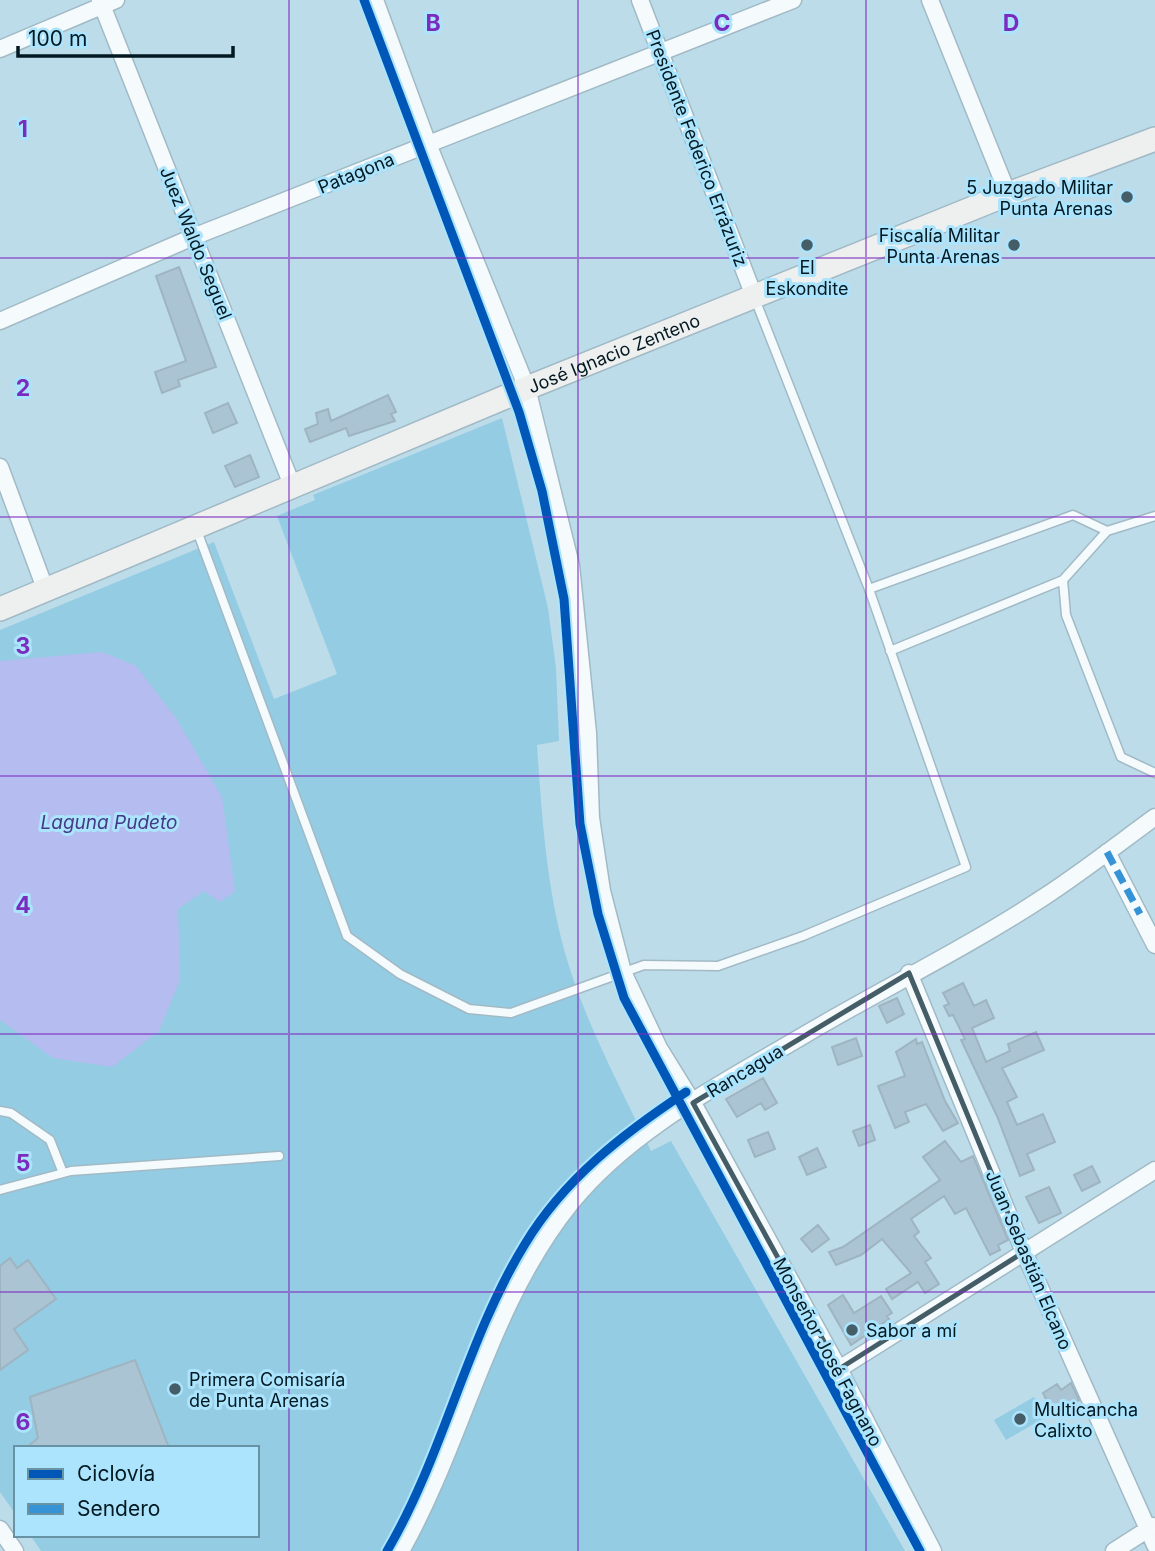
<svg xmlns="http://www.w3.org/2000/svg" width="1155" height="1551" font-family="Inter,sans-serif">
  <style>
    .green { fill: #94cce3 }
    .water { fill: #b5bcf0 }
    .building { fill: #abc4d3; stroke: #9eb4c1; stroke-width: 2 }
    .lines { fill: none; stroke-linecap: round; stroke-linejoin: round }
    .lane-casing { stroke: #a1bac5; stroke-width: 11 }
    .street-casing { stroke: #a1bac5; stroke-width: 19 }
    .secondary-casing { stroke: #a1bac5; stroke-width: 26 }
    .lane { stroke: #f5fafc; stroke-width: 8 }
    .street { stroke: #f5fafc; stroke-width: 16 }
    .secondary { stroke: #eef0f0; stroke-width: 23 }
    .quiet { stroke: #3693d5; stroke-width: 7; stroke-dasharray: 14 7; stroke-linecap: butt }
    .cycleway-casing { stroke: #abe4fc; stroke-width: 13 }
    .cycleway { stroke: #0057b8; stroke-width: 9 }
    .marked { fill: none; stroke: #445d67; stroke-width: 5; stroke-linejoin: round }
    .grid { fill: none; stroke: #7b2cbf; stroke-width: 2; stroke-opacity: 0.55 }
    .poi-dot { fill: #445d67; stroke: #abe4fc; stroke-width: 2.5 }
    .labels { text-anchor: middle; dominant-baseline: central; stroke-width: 6; stroke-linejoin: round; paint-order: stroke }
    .street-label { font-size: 18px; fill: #031921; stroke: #abe4fc }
    .poi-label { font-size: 18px; fill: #031921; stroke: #abe4fc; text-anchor: start }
    .water-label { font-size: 19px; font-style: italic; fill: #453987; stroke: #abe4fc }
    .grid-label { font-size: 23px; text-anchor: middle; font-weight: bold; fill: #7b2cbf; stroke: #abe4fc; stroke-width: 6; stroke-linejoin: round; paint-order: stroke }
  </style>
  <rect width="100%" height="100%" fill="#bddcea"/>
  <path class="green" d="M502,418L548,608L556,668L559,741L537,745C541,804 545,866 558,925C575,1004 616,1078 651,1151L671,1141L905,1551H41L30,1535H257V1448H16V1515L0,1492V630L214,542L274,699L337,674L277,516L315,500L313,495Z
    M1034,1397L1046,1417L1006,1440L994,1420Z"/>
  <path class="water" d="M102,652L136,666L176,718L222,797L235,891L220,902L204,891L178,909L180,980L159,1031L112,1067L53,1058L0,1020V661Z"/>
  <path class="building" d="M179,267L216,367L178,380L180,386L162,393L155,372L186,361L156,276Z
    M388,395L396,412L391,414L395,421L349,436L346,428L310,442L305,429L318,424L316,413L328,409L331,421Z
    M228,403L237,423L213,433L205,413Z
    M250,455L259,477L235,487L225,466Z
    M963,983L974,1006L986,1000L994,1018L972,1028L986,1062L1010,1051L1008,1044L1036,1032L1044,1050L1002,1068L1017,1097L1007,1102L1017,1125L1043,1114L1055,1142L1027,1154L1034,1170L1020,1176L997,1116L961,1040L965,1039L953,1015L949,1016L944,1006L949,1004L943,993Z
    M897,998L904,1014L887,1023L879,1006Z
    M856,1038L862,1056L838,1065L832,1047Z
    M916,1039L917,1044L922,1042L945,1101L958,1123L943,1131L926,1104L905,1112L909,1122L895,1128L878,1086L905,1076L896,1052Z
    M763,1078L777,1103L765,1110L761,1103L737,1117L726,1099Z
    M870,1125L875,1140L859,1146L853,1131Z
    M768,1132L775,1149L755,1157L748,1140Z
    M945,1141L961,1162L973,1156L1008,1240L998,1245L1000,1250L990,1255L966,1208L955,1214L944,1196L911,1219L919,1232L914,1236L931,1258L925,1262L939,1284L925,1293L918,1282L892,1299L886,1289L911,1273L882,1239L861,1255L836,1265L829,1252L843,1247L940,1180L923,1157Z
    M817,1148L826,1167L807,1175L799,1157Z
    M1092,1166L1100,1182L1082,1191L1074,1175Z
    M1049,1187L1061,1213L1039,1223L1026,1197Z
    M818,1225L829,1239L812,1252L801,1239Z
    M10,1258L17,1268L28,1260L56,1299L14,1329L28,1350L0,1370V1266Z
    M843,1295L854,1313L881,1296L892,1313L887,1316L889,1319L851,1345L828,1305Z
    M135,1360L169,1448H26L38,1438L30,1397Z
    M1071,1383L1079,1400L1051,1416L1044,1406L1048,1403L1043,1393L1057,1384L1061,1390Z"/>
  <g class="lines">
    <defs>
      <path id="lane" d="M196,528L347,936L400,974L469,1009L511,1013L644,965L718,966L803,936L966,867L869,589L755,299
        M1063,580L1066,615L1121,757L1155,773
        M869,589L1073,515L1107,531L1155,516
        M890,651L1063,580L1107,531
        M0,1111L11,1113L50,1140L63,1173
        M0,1190L71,1171L279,1156"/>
      <path id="street" d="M100,0L292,485
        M375,0L428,144L527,388L571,565L588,733L591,818L602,891L623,972L659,1048L693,1103L839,1369L933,1551
        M640,0L754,296
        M930,0L1008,194
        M0,49L116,0
        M0,321L193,237L793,0
        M0,467L46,591
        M1107,852L1155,945
        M909,973L1024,1252L1155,1545
        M839,1369L1155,1170
        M0,1529L15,1551
        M401,1551C465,1437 488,1306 571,1203C632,1128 725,1082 806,1034C884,988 968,947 1044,897C1082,872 1118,844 1155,817
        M1114,1551L1153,1526"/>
      <g id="secondary">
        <path id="s1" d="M0,609L527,388L1008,194L1155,139"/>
      </g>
    </defs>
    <use href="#lane" class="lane-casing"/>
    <use href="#street" class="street-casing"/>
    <use href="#secondary" class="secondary-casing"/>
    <use href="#lane" class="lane"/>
    <use href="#street" class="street"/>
    <use href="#secondary" class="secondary"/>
    <path class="quiet" d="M1107,852L1140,914"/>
    <defs>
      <path id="cycleway" d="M364,0L519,412L542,491L564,599L580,824L598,914L624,998L920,1551
        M387,1551C444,1454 466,1340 525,1244C564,1179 624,1133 686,1092"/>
    </defs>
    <use href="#cycleway" class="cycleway-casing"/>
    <use href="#cycleway" class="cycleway"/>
  </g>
  <path class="marked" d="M909,973L1024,1252L839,1369L693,1103Z"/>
  <path class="grid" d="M289,0V1551M578,0V1551M866,0V1551M0,258H1155M0,517H1155M0,776H1155M0,1034H1155M0,1292H1155"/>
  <g class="poi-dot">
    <circle cx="1127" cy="197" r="7"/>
    <circle cx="807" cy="245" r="7"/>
    <circle cx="1014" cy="245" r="7"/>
    <circle cx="852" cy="1330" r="7"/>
    <circle cx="175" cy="1389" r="7"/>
    <circle cx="1020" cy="1419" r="7"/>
  </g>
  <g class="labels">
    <g class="street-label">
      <text transform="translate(697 148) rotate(69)">Presidente Federico Errázuriz</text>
      <text transform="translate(356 173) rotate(-22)">Patagona</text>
      <text transform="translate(196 243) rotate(68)">Juez Waldo Seguel</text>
      <text stroke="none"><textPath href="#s1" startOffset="665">José Ignacio Zenteno</textPath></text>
      <text transform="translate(745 1071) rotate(-31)">Rancagua</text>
      <text transform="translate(1029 1260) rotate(67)">Juan Sebastián Elcano</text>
      <text transform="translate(828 1352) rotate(62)">Monseñor José Fagnano</text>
    </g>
    <g class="poi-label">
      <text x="1113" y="187" text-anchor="end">5 Juzgado Militar<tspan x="1113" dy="21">Punta Arenas</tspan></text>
      <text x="1000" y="235" text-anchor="end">Fiscalía Militar<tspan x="1000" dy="21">Punta Arenas</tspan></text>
      <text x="807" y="267" text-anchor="middle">El<tspan x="807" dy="21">Eskondite</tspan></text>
      <text x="866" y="1330">Sabor a mí</text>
      <text x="189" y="1379">Primera Comisaría<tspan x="189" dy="21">de Punta Arenas</tspan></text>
      <text x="1034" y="1409">Multicancha<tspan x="1034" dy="21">Calixto</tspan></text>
    </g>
    <g class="water-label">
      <text x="109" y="822">Laguna Pudeto</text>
    </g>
  </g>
  <g class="grid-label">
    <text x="433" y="31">B</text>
    <text x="722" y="31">C</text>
    <text x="1011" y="31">D</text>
    <text x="23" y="137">1</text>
    <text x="23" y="396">2</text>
    <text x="23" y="654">3</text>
    <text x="23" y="913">4</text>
    <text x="23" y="1171">5</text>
    <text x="23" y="1430">6</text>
  </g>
  <rect x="14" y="1446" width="245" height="91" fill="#abe4fc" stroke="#6893a4" stroke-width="2"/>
  <rect x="28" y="1469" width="35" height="10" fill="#0057b8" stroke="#6893a4" stroke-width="2"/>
  <text x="77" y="1481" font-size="21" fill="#031921">Ciclovía</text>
  <rect x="28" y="1504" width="35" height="10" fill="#3693d5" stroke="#6893a4" stroke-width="2"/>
  <text x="77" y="1516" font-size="21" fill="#031921">Sendero</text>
  <path d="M18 46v10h215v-10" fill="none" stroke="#031921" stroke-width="3.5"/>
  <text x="28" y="46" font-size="21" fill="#031921" stroke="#abe4fc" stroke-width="5" paint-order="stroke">100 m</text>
</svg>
